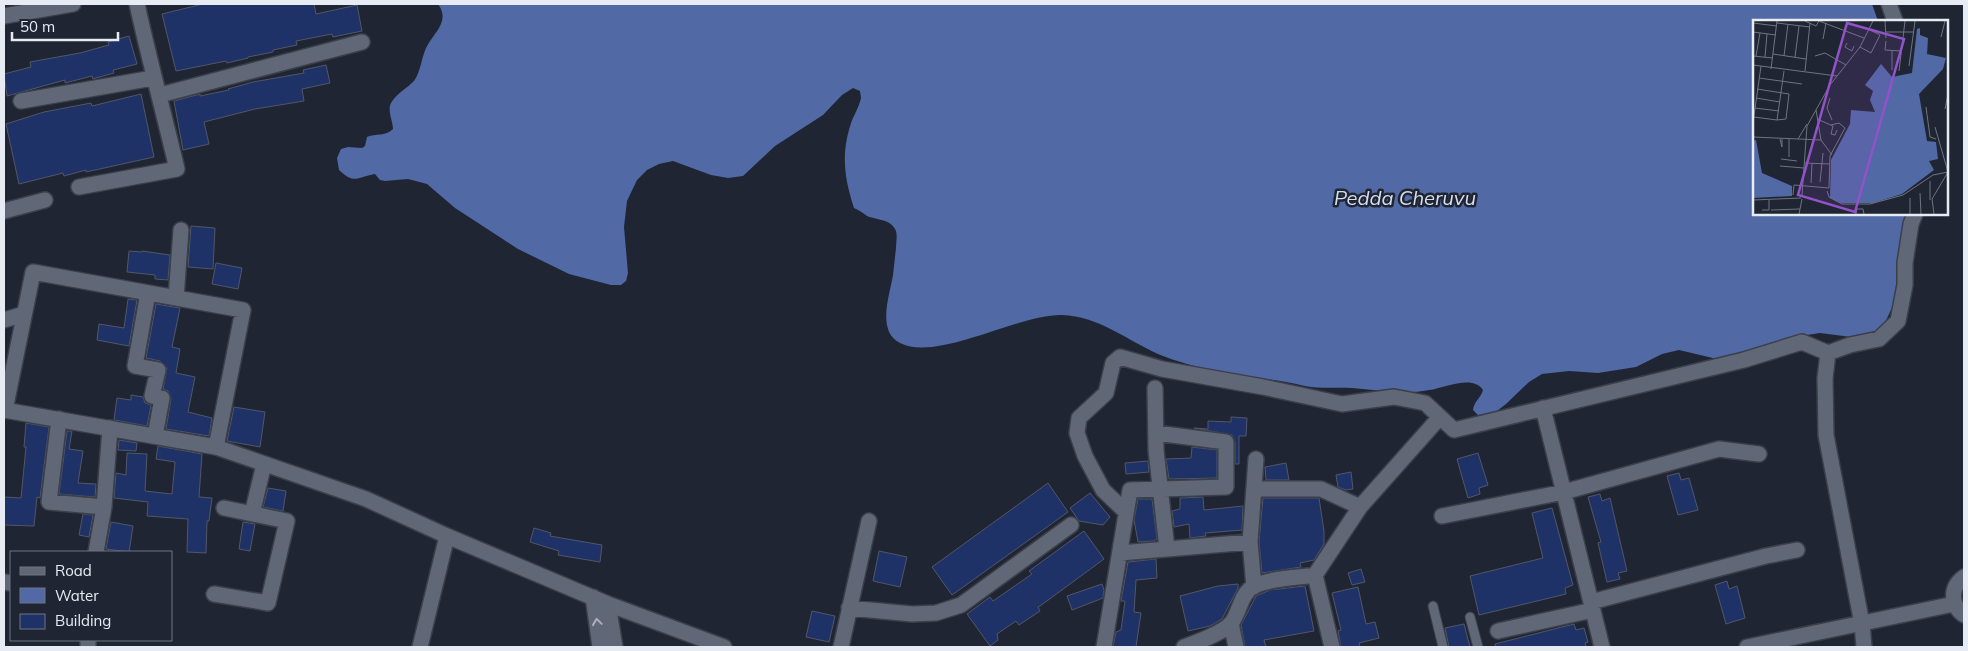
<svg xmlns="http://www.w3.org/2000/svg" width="1968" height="651" font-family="Mulish,sans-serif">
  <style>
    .water { fill: #5169a4 }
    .building { fill: #1f3268; stroke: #515767 }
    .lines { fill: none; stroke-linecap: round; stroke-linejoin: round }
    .lane-casing { stroke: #3a3f49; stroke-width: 11 }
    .street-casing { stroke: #3a3f49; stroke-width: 18 }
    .secondary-casing { stroke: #3a3f49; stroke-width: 18 }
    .lane { stroke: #606777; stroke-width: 9 }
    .street { stroke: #606777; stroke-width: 15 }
    .secondary { stroke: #606777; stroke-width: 15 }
    .oneway { stroke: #aab0bc }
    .labels { text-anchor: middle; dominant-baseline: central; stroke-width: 5; stroke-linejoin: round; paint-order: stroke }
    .water-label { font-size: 20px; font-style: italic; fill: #d5ddef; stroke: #1f2532 }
    .inset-road { fill: none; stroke: #6f7480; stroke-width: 1 }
    .view { fill: #9152ca; fill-opacity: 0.15; stroke: #9152ca; stroke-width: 2.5 }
    .inset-edge { fill: none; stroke: #e7ebf4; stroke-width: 2.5 }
  </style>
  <rect width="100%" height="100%" fill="#1f2532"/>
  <path class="water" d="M438,4H1872L1878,21H1754V214H1908L1898,267L1894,303L1884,325L1873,334L1859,338L1820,333L1794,337L1717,359L1679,350L1662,354L1636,367L1598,373L1569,371L1542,374L1529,382L1506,404L1493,414L1478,415L1473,410C1474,401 1481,398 1483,390C1473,374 1445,388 1429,390C1404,395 1377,390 1352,388C1336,387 1321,389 1305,386C1266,377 1225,376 1187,364C1178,361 1167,358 1158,354C1127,340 1098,316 1062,315C1018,314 937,362 900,343C876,331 890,294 893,275C894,266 895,257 896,248C896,242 898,234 895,229C890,219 876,220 867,216C863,213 859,210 854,208C844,177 841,154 851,123C854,115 859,107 861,98L860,91L853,88L842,95L823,115L775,146L743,176L728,178L711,175L673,161L659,164L647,170L637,180L627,201L624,227L628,273L626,281L621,285H611L569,274L518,249L455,208L427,184L408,179L385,181L380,180L375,174C357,177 355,185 339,170L337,158L341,149L348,147L362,148L365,146L367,137C376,133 385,137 393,129C393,121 387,111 391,103C396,94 407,88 414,81C421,71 421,59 426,48C433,33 451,22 438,4Z"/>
  <path class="building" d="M203,4H314L316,14L357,5L362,31L333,37L332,34L296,41L297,45L273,50V52L248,57V58L227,63L226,61L176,71L162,14Z
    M129,36L137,64L113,70L114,73L96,78L93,79L92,76L65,83V80L7,96L4,74L31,67L30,62L80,53L109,45L108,42Z
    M326,65L330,83L302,89L304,101L255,109L204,122L209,144L183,150L174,101L200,94V96L229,90L228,89L253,82L304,73L303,70Z
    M141,94L154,157L86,172V170L64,176L63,173L19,184L6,124L44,112L91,103L92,106Z
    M191,226L215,228L213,269L188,267Z
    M129,251L142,252V251L170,255L168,280L155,279V275L127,272Z
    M216,263L242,268L238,289L212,284Z
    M128,299L137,300L129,346L97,340L99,324L124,328Z
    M156,304L180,308L172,347L180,349L176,373L195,377L188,412L212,418L209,436L166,429L171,399L168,391L163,389L167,368L160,361L146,358Z
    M131,395L143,397L145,403L151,405L147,426L114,420L117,398L131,400Z
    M234,407L265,412L260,447L227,441Z
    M1231,417L1247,418L1246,436H1239V464H1235V442L1232,435L1194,428L1208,429V421L1231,422Z
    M26,423L49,427L40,498L37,497L34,526L4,525V497L21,498L26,447H24Z
    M67,431H72L69,449L83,451L78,483L96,484L95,497L59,494Z
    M119,440L137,443L136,451L118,450Z
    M158,446L202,454L199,497L212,498L209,521H207L206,553L187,552L188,519L147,516L148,502L114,498L116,473L126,475L127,453L147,454L145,491L172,494L175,462L156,459Z
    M1192,447L1217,450V478L1169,479L1166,459L1191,458Z
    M1478,453L1488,485L1479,488L1480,494L1468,498L1457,459Z
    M1148,461L1149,472L1126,474L1125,463Z
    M1286,463L1289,480H1266L1265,467Z
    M1351,472L1353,489L1346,490L1338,487L1336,475Z
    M1679,473L1681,480L1689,478L1698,510L1678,515L1667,476Z
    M1048,483L1068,512L952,595L932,567Z
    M268,488L286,491L283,511L263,507Z
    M1090,493L1110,517L1103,525L1079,521L1070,508Z
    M1600,494L1602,501L1610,498L1627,571L1618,573L1620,579L1607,582L1598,543L1601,542L1588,497Z
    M1203,497L1204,510L1243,506L1242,530L1205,533L1206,536L1190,538L1189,524L1174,527L1172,511L1180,509V498Z
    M1263,498H1319L1324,531V544L1314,560L1300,563L1301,567L1262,573L1259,542Z
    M1138,499H1152L1157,539L1154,541L1138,542L1134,520Z
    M1552,508L1573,585L1565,588L1566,594L1479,615L1470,576L1543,558L1532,513Z
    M83,514L93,515L89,537L79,535Z
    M111,522L133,526L129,552L106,549Z
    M243,522L255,524L250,551L239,549Z
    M534,528L551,533L550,536L602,545L600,562L558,555L559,551L530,542Z
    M1084,531L1104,559L1040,606L1038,607L1040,611L1019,625L1016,621L997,634L998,640L990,646L967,614L990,597L993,601L1032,574L1029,571Z
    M879,551L907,557L900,587L873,581Z
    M1156,559L1157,578L1136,580L1134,612L1141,613L1136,647H1113L1116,632L1121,630L1125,601H1121L1128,562Z
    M1361,569L1365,582L1352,585L1348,573Z
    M1727,581L1729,589L1737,586L1745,618L1726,624L1715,585Z
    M1102,584L1104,590L1103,598L1072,610L1067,596Z
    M1238,584V588L1222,619L1210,626L1188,631L1180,596L1218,586Z
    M1305,586L1314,631L1264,640L1266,647H1245L1241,625L1256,596L1270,590Z
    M1358,587L1366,624L1375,622L1379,638L1359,643L1360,647H1341L1338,631L1341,630L1332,593Z
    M812,611L835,616L829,642L806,637Z
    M1464,624L1470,647H1449L1445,628Z
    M1574,624L1576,630L1584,628L1588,642L1585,643L1586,647H1495V644Z"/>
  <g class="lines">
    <defs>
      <path id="lane" d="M1433,606L1443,647
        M1470,617L1478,647"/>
      <path id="street" d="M1889,4L1895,21
        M4,16L73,4
        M160,95L362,42
        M21,101L153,78
        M79,187L177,169C164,114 149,59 137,4
        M4,211L45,200
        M148,293L135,366L158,370L152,396L162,398L155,436
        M176,298L181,230
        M4,320L24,314
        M1828,353L1850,345L1879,339L1898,321L1905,285V263L1911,224L1915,214
        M1155,388L1156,450L1167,549
        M1543,408L1602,647
        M5,410L33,272L243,310L216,447
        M59,419L49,502L104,507
        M1254,489H1321L1360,507
        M1126,512L1103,490L1085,456L1077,433L1079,418L1106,393L1113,363L1120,357L1162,369L1263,387L1342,404L1394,397L1425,403L1454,430L1744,360L1802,342L1828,353L1825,378L1826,435L1862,624L1864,647
        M252,514L264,464
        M1442,516L1564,492L1719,449L1759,454
        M96,552L104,507L110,428
        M1120,553L1250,542
        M1315,575L1332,647
        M4,582L11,583
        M1254,587L1250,542L1256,459
        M214,594L268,603L287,521L224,508
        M1591,602L1766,556L1797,550
        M849,608L912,614L936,613L961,605L1071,525
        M1231,623L1236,647
        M1498,631L1593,610
        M88,647V640
        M420,647L447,536
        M841,647L869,521
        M1104,647L1130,490L1226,487V442L1156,433
        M1184,647C1197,642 1224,633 1232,622C1240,611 1241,593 1254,586C1272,578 1295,578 1315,575L1360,507L1440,417"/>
      <path id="secondary" d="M4,410L216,447L366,499L447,536L608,604L724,647
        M1964,577C1950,587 1950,605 1964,615
        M593,597L600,647
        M608,604L615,647
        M1747,647L1954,604"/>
    </defs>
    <use href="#lane" class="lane-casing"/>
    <use href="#street" class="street-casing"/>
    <use href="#secondary" class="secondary-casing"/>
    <use href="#lane" class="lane"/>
    <use href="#street" class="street"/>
    <use href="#secondary" class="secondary"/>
  </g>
  <defs><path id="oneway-chevron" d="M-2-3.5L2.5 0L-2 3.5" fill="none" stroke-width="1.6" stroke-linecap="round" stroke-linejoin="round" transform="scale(1.25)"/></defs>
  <use class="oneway" href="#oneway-chevron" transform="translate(597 622) rotate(-98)"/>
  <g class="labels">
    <g class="water-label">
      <text x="1405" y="197">Pedda Cheruvu</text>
    </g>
  </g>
  <g transform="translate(1753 20)">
    <rect width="195" height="195" fill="#1f2532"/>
    <path d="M167,8V15L175,18L174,34L193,38L190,49L166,74L174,121L183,122L185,139L176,141L181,150L149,174L120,183H88L77,178L78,140L97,104L98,90L122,92L117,80L120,71L112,65L128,44L139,57L159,53L164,9ZM3,120L9,153L39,166V176L0,178V121Z" fill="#5169a4"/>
    <path class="inset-road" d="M52,1L63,6L66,1L111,18M132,1L133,18M0,3L24,6M24,3L57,7M0,12L23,15M133,12H160M188,17L192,1M70,19L73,3M133,21L132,30L148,31M94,23L92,27L99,31L101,26M107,27L118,33L127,15L115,9M20,34L53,39M0,36L20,38M3,36L7,13M31,36L35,4M62,36L72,33L93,45M12,37L14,14M42,37L46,6M0,45L84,56M156,46L162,1M18,49L24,1M139,50V31M52,51L57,3M146,51L152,1M6,58L49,64M4,69L36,74L33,99L24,100M3,78L27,82M77,78L74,88L79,100M173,87L177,117L183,119M2,88L26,91M192,89L195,74M63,90L68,120L79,135M1,97L24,100L31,51M64,99L80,106L78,114L82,115L84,110M0,103L8,46M0,117L68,120M27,119L29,127V119M45,119L54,104M36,137V119M28,139L44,141M52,143L77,144M27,146L51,148M177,161V180M67,162L70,133M58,163L59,143M74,171L76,177L89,184H117L150,175L180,155L195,152M167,173L168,194M40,175L41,165L76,168L77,136L92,108L86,103L78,105M49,175L54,106L77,65L107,27L120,1M157,178V194M0,180L48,178M9,190H16V180M18,190L47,189M46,194L49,179M103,194L104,189H110L111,194M181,194L179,179L195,152L182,107"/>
    <path class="view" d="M94,3L151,19L102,192L45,175Z"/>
    <rect width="195" height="195" class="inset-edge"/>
  </g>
  <rect width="1968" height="651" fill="none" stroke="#e7ebf4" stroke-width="10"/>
  <rect x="10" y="551" width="162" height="90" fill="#1f2532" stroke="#6f7480"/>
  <rect x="20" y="567" width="25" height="8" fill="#606777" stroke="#6f7480"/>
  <text x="55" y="576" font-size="15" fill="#e7ebf4">Road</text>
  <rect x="20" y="588" width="25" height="15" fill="#5169a4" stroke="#6f7480"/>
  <text x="55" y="601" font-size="15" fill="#e7ebf4">Water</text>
  <rect x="20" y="614" width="25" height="15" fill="#1f3268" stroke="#6f7480"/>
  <text x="55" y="626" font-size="15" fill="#e7ebf4">Building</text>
  <path d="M12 32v8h106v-8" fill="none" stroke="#e7ebf4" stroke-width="2.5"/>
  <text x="20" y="32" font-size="15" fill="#e7ebf4" stroke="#1f2532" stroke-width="4" paint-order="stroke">50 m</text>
</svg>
